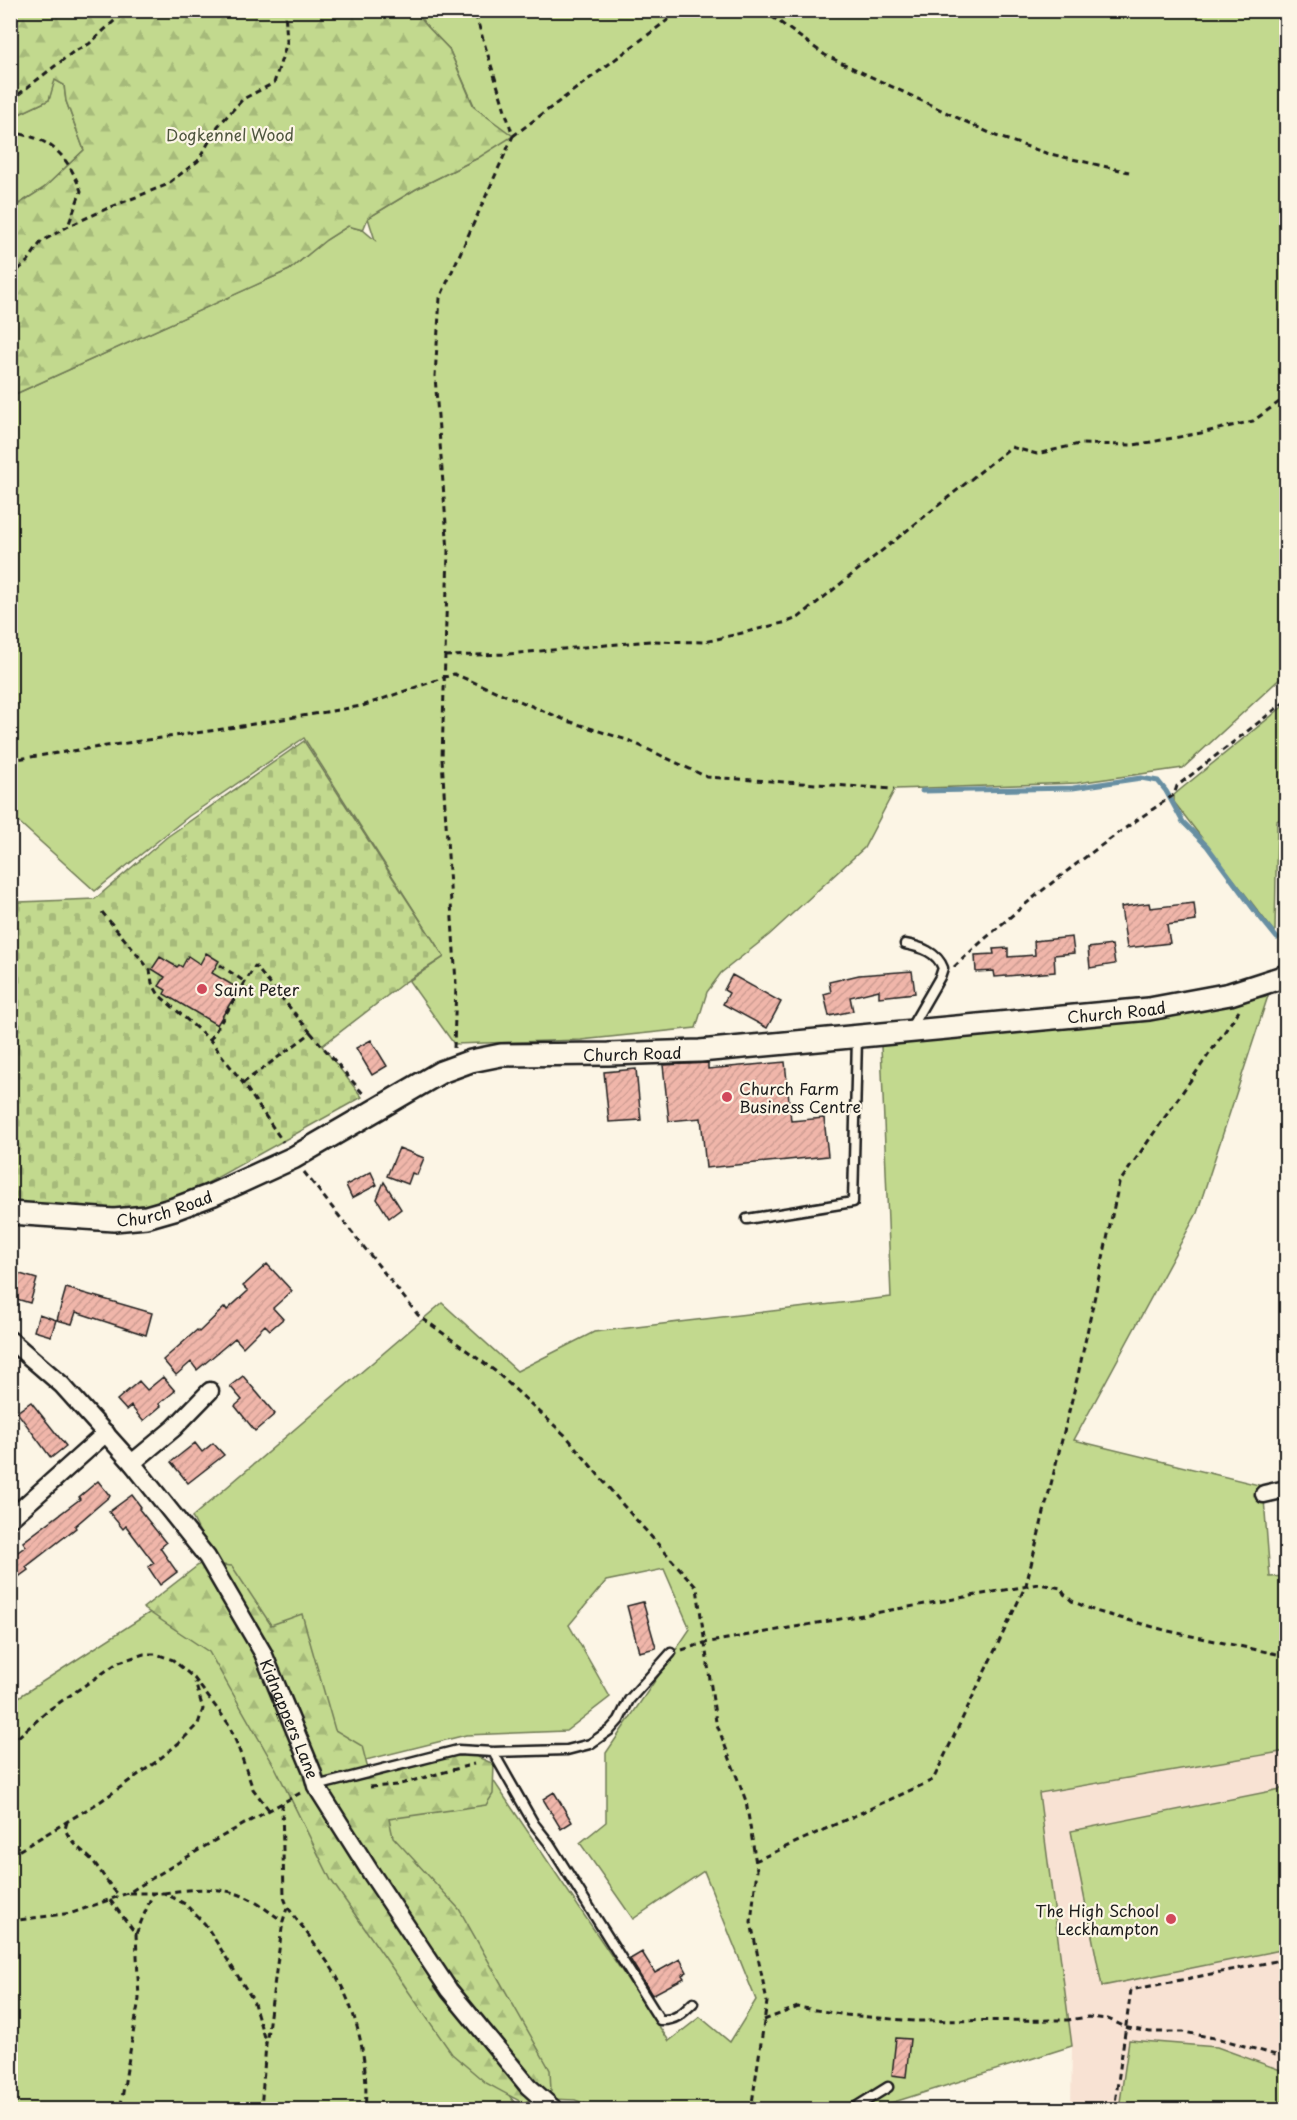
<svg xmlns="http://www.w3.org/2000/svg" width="1297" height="2120" font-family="'Playpen Sans',sans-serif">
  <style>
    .built { fill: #f8e2d3 }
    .grass { fill: #c2d98e; stroke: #6f7a55; stroke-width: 1.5 }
    .forest { fill: url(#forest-firs); stroke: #6f7a55; stroke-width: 1.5 }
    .cemetery { fill: url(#cemetery-stones); stroke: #6f7a55; stroke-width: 1.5 }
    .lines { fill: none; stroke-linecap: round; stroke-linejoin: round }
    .stream { stroke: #678fa2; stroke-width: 5 }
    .building { fill: url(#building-hatch); stroke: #1c1c1c; stroke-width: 1.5 }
    .service-casing { stroke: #1c1c1c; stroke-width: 13 }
    .minor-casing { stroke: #1c1c1c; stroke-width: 21 }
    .tertiary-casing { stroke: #1c1c1c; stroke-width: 26 }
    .path { stroke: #1c1c1c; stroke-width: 3; stroke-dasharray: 6 4.5; stroke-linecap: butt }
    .service { stroke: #fcf5e5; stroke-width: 8 }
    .minor { stroke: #fcf5e5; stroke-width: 16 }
    .tertiary { stroke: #fcf5e5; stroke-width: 21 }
    .poi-dot { fill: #d1495b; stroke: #fcf5e5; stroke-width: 2 }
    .labels { text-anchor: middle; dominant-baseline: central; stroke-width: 4.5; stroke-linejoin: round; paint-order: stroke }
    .park-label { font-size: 16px; fill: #4e553e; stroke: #fcf5e5 }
    .poi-label { font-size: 16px; fill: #1c1c1c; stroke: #fcf5e5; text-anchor: start }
    .street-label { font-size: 16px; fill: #1c1c1c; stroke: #fcf5e5 }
  </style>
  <defs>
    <pattern id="forest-firs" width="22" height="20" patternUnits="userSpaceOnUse" patternTransform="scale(1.5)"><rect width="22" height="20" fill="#c2d98e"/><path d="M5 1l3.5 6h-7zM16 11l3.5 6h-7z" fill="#a6ba7a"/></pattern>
    <pattern id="cemetery-stones" width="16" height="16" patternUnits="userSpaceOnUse" patternTransform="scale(1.5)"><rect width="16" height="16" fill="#c2d98e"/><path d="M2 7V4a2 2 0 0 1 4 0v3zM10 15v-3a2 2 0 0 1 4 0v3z" fill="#a6ba7a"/></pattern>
    <pattern id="building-hatch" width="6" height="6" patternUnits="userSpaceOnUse" patternTransform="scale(1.5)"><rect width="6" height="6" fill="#f0b6aa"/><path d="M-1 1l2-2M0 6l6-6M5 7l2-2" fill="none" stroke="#cd9c92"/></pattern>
  </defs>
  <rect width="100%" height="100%" fill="#fcf5e5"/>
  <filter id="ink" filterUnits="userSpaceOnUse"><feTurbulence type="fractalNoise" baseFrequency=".0167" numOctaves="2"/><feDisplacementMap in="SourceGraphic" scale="12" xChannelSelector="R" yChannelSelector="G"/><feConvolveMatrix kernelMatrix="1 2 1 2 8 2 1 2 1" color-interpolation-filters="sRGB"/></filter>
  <g filter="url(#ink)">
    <path class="built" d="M1286,1751V2109H1071L1072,2046L1038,1792Z"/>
    <path class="grass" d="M415,11H1286V673L1183,768L1077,783L895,789L864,848L769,935L721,973L707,992L696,1028L581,1040L454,1044L409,981L444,957L304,738L189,816L95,891L11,815V396L289,270L326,240L348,226L363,230L375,240L368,218L416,189L478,158L476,110L449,49L426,25Z
      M54,79L64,85L66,101L84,150L44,188L11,209L10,111L15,116L49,100Z
      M1286,704V815L1277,821L1275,933L1174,802V795L1181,789Z
      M1268,996L1197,1213L1074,1440L1263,1486L1270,1577L1286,1576V1751L1039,1793L1072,2046L872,2109H600L575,2100L524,2098L501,2085L515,2103L505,2109L11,2110V1702L197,1582L311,1808L489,1774L669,2041L700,2017L730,2042L756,2000L704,1871L633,1919L580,1843L606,1822V1753L690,1629L664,1569L606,1581L569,1625L610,1697L566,1731L466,1735L322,1771L192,1517L442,1303L517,1371L594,1332L891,1297L881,1046Z
      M1286,1788V1949L1102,1986L1071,1831Z
      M1129,2040L1217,2047L1286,2072V2109H1119Z"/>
    <path class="forest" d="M11,10L415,11L426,25L449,49L474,107L513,136L478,158L416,189L368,218L363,230L348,226L326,240L289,270L11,396V209L44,188L84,150L66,101L64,85L55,80L49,100L15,116L11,111Z
      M201,1563L232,1566L271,1625L302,1614L335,1730L362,1746L370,1777L449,1757L473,1755L494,1764L493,1794L486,1805L389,1819L393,1837L459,1909L550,2070L551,2091L523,2103L486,2083L452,2054L331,1880L276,1769L209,1652L143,1608Z"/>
    <path class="cemetery" d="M304,741L444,957L405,982L322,1046L362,1097L146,1217L11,1213L10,907L19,902L95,899L167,837Z"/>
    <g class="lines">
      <path class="stream" d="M922,791L1073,788L1141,778L1158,781L1166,791L1183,822L1207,846L1255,911L1277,938"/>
    </g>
    <path class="building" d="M1149,903L1150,908L1194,903L1196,921L1167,925L1170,943L1127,948L1121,907Z
      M1072,937L1074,953L1054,955L1055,972L995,977L994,971L976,972L975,955L994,954L993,949L1008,948V957L1035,955L1034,941Z
      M1112,945L1115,964L1090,968L1088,948Z
      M206,953L219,961L212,973L239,989L217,1025L164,994L166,990L159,986L165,977L152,969L160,957L177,967L179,965L182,967L188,956L200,964Z
      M912,971L915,993L879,997V990L850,997L853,1011L829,1016L824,994L831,992L829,982L859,975Z
      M732,975L781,1002L767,1028L723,1004L729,993L724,990Z
      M371,1040L387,1066L372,1075L356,1048Z
      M785,1062L791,1121L824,1118L828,1156L706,1168L701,1118L669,1121L663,1065L708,1063V1069Z
      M636,1069L641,1120L609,1122L604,1072Z
      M399,1148L424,1158L417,1175L412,1173L408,1184L387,1176Z
      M371,1172L377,1185L352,1198L346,1185Z
      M384,1182L401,1209L389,1218L377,1199Z
      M267,1264L292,1291L273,1308L283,1319L270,1330L265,1325L243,1347L235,1338L197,1370L191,1362L176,1375L163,1360L197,1330L199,1332L225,1307L227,1310L248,1291L243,1286Z
      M10,1271L37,1279L30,1303L10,1297Z
      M66,1288L152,1313L146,1335L76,1312L72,1324L57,1320Z
      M39,1314L56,1320L51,1336L34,1331Z
      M243,1376L275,1414L255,1431L235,1406L242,1400L230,1386Z
      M163,1377L175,1391L159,1404L161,1406L143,1421L131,1406L126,1410L117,1400L139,1381L147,1390Z
      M31,1402L66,1446L51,1458L17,1412Z
      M195,1443L202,1452L213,1443L224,1455L188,1483L171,1462Z
      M98,1481L110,1496L75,1526L76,1528L26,1567L28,1570L10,1583V1547L15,1554L26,1546L23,1542L80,1499L79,1497Z
      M132,1495L141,1507L139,1509L166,1543L160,1548L177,1572L160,1585L148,1567L154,1563L126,1526L123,1529L109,1512Z
      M643,1602L656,1648L639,1652L627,1606Z
      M554,1792L572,1822L561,1829L543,1799Z
      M642,1952L655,1973L680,1959L687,1972L682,1975L684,1978L652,1995L630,1959Z
      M896,2038L910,2039L906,2077L892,2075Z"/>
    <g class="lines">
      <defs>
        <path id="service" d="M905,944C921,947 937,952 943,968L940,977L910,1029
          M747,1219L853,1202L857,1038
          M493,1752L534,1824L549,1843L660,2020C675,2021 683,2013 693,2003
          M316,1786L458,1750L493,1752L567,1750L590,1744L610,1730L619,1720L629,1700L671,1653
          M851,2110L888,2087"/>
        <g id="minor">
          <path id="s1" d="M10,1340L62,1385L132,1463L207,1557L263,1653L312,1771L316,1786L371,1873L449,1990L528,2086L555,2110"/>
          <path d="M132,1463L174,1428L210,1391"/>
          <path d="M1264,1494L1286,1489"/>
          <path d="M10,1519L106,1433"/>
        </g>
        <g id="tertiary">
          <path id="s2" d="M10,1213L114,1220L146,1217L174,1209L214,1194L293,1158L441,1072L471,1061L501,1055L608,1054L700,1051L1149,1009L1230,994L1286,976"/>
        </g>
      </defs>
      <use href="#service" class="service-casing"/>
      <use href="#minor" class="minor-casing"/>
      <use href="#tertiary" class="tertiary-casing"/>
      <path class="path" d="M763,10L825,55L996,136L1046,153L1129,172
        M1284,10L1286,12
        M10,101L73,52L89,44L126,10
        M10,132C51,138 67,154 81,191L68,226
        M513,136L681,10
        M10,277L28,261L41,242L67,227L106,209L166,185L198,161L218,126L243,99L274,83L287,42L285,10
        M445,656L508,654L650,641L705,642L787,622L798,618L1011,447L1037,454L1079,444L1134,445L1201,433L1253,421L1286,397
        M10,760L223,729L362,706L454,674L568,721L630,741L707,777L894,789
        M102,912L150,970L152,983L159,995L210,1040L243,1083L283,1142
        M220,965L245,982
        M954,967C1021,904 1098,845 1174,795L1177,786L1286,701
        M210,1040L255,966L311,1033
        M454,1048L456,983L442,759L448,551L435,376L440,298L513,136L474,10
        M243,1083L311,1033L365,1096
        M304,1172L418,1315L495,1371L567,1437L623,1505L697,1588L716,1722L746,1801L757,1870L751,1922L767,2002L751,2110
        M682,1650L704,1643L1039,1584L1061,1588L1064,1594L1072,1601L1095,1611L1168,1631L1286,1656
        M10,1744L50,1709L119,1662L144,1654H156L173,1660L194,1678L228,1723L237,1744L253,1789L269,1810
        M370,1787L397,1785L474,1764
        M282,1803L284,1897C289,1914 302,1924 311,1939C320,1953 332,1966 339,1981C359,2019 369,2066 365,2110
        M67,1822L65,1829C72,1846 86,1852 96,1865C104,1876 110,1887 120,1896
        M10,1856L101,1801L156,1762L180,1742L198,1724L203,1709L195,1682
        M755,1861L933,1780L1026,1585L1078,1375L1119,1183L1239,1011
        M129,1893H164L185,1904L205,1924L253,2000L266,2044
        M164,1893C189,1889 220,1886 243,1896C257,1901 270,1913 283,1921
        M110,1900L136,1934L139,1999L120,2110
        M10,1921L72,1913L128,1893L212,1842L302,1792
        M136,1934L153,1893
        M764,2020L798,2007L846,2015L914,2021L1068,2020L1088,2017L1108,2019L1128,2028L1150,2032H1184L1224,2040L1286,2058
        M261,2110L266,2044L283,1921L287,1908
        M1114,2110L1131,1990L1286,1959"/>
      <use href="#service" class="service"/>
      <use href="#minor" class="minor"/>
      <use href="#tertiary" class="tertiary"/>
    </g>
  </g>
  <g class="poi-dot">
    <circle cx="202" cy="989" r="6"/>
    <circle cx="727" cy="1097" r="6"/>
    <circle cx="1171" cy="1919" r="6"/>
  </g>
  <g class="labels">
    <g class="park-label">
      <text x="230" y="134">Dogkennel Wood</text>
    </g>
    <g class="poi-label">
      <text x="214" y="989">Saint Peter</text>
      <text x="739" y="1088">Church Farm<tspan x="739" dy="18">Business Centre</tspan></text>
      <text x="1159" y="1910" text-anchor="end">The High School<tspan x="1159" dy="18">Leckhampton</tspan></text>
    </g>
    <g class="street-label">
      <text stroke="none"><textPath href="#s2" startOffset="1146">Church Road</textPath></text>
      <text stroke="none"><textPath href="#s2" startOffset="660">Church Road</textPath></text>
      <text stroke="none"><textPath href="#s2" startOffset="156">Church Road</textPath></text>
      <text stroke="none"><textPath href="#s1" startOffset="476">Kidnappers Lane</textPath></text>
    </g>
  </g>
  <rect width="1297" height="2120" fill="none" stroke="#fcf5e5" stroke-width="36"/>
  <rect x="18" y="18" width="1261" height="2084" fill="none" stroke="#1c1c1c" stroke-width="2" filter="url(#ink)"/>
</svg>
